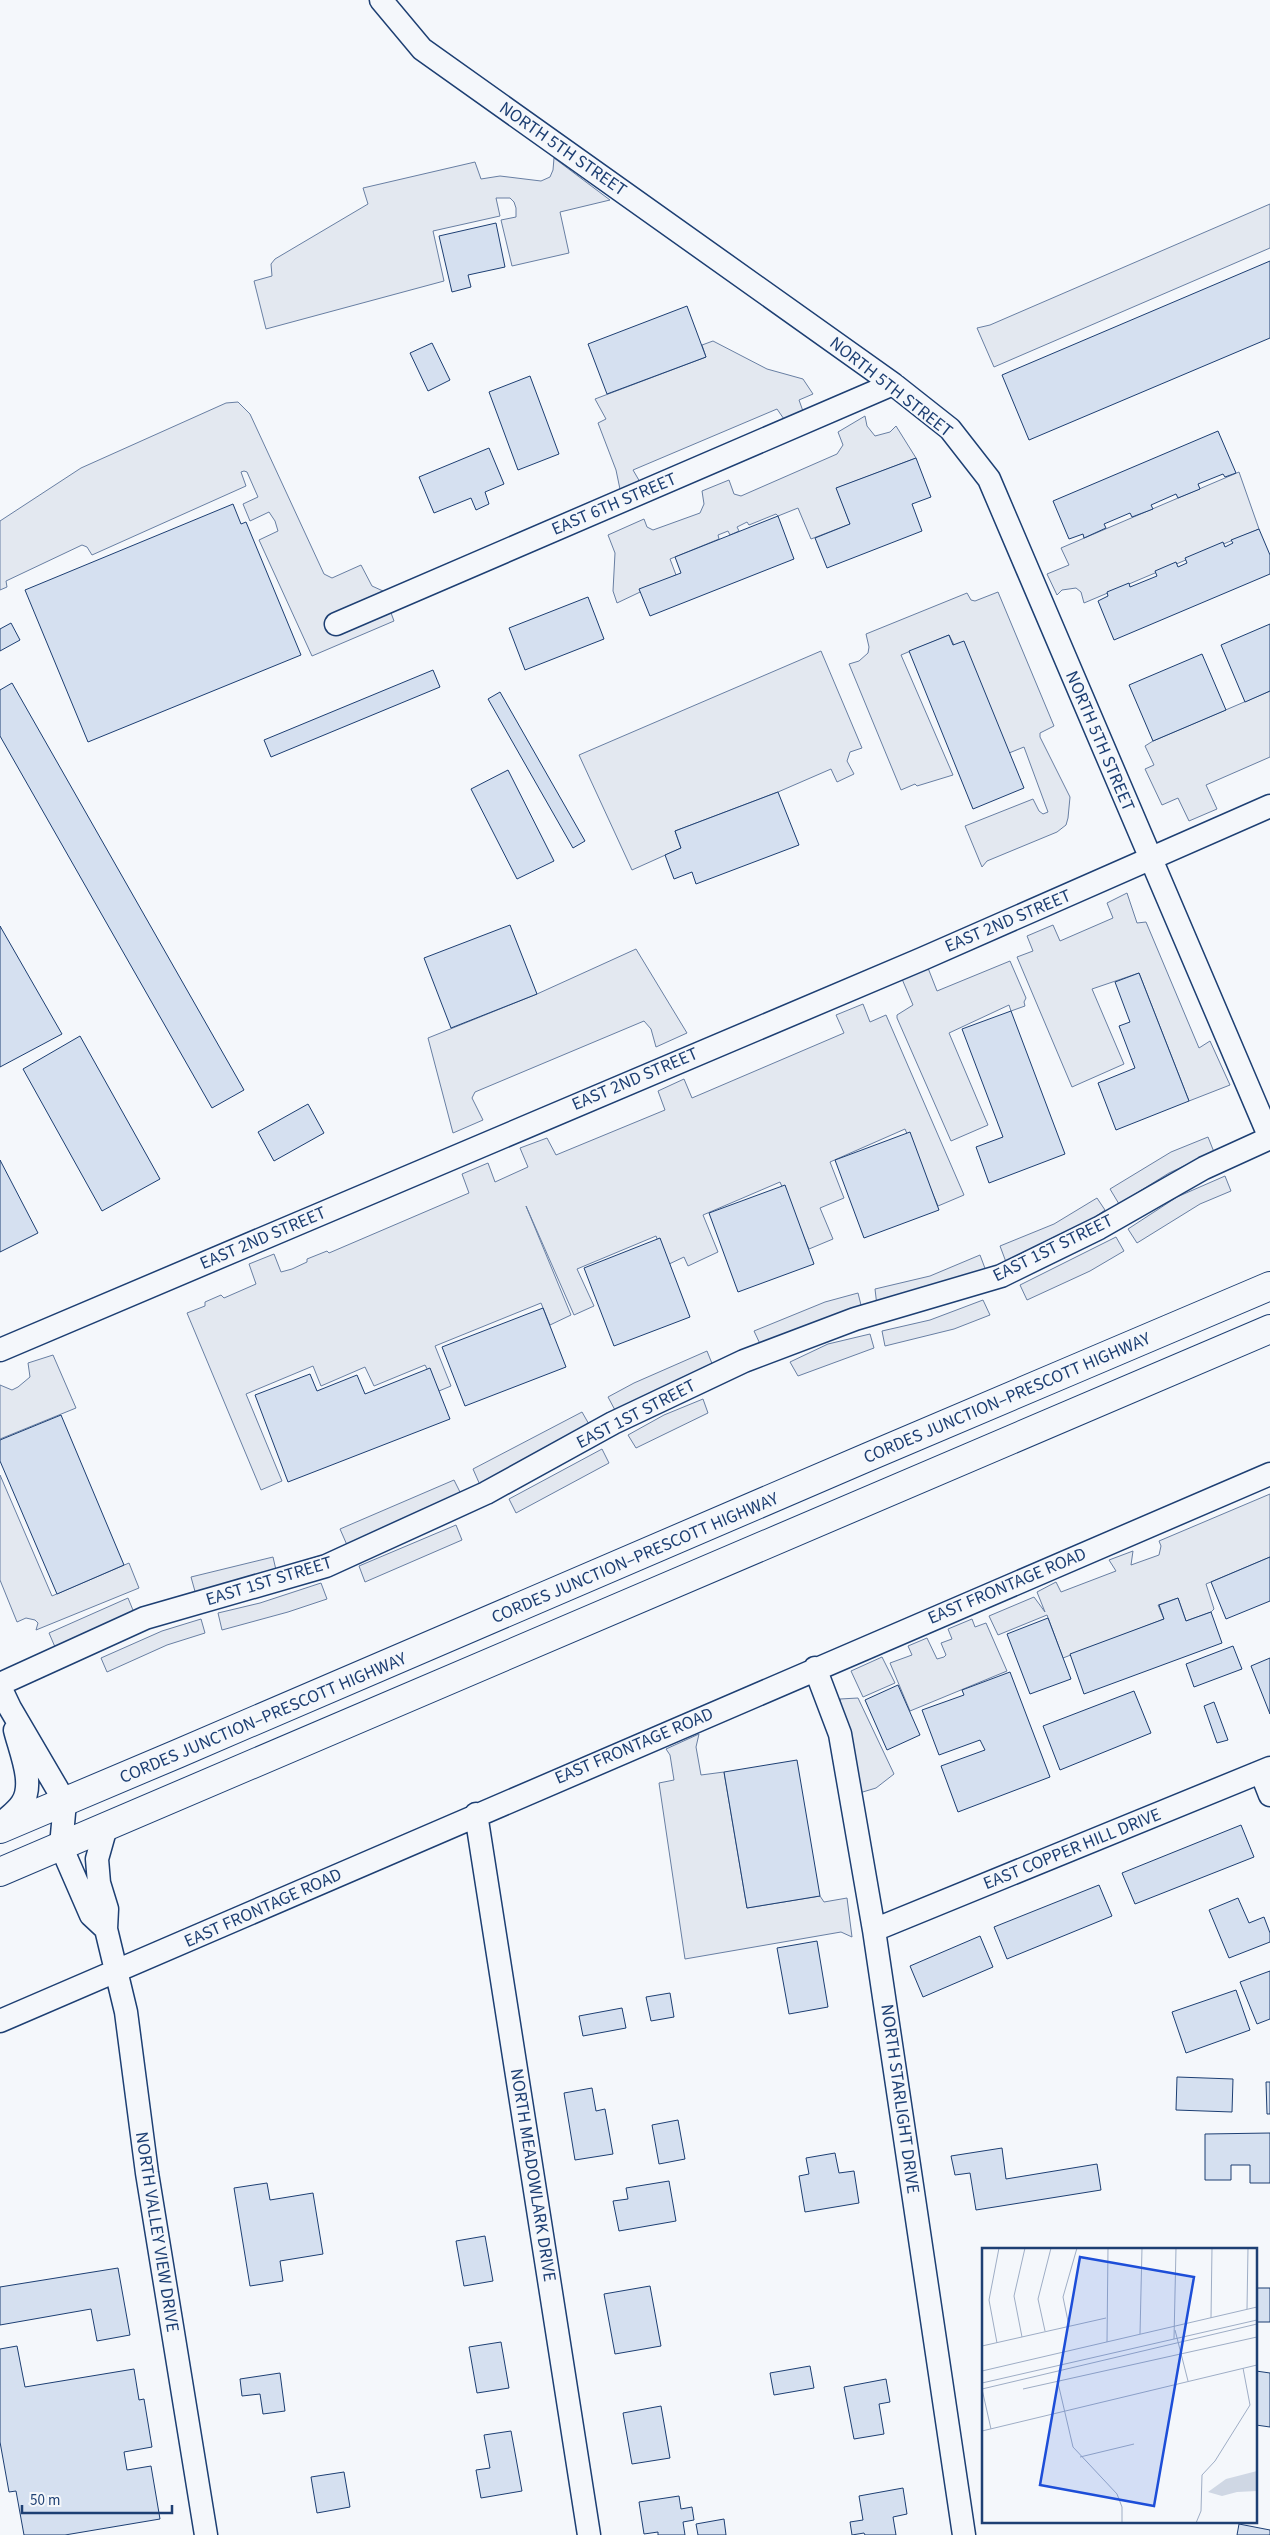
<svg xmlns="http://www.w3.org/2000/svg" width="1270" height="2535" font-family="'Source Sans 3',sans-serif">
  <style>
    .parking { fill: #e3e8f0; stroke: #687fa3 }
    .building { fill: #d5e0f0; stroke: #1d3f73 }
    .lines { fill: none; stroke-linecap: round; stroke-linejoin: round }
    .minor-casing { stroke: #1d3f73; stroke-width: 25 }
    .major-casing { stroke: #1d3f73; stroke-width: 30 }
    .minor { stroke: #f4f7fb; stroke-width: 22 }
    .major { stroke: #f4f7fb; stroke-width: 28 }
    .labels { text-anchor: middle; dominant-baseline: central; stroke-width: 4; stroke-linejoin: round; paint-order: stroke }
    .street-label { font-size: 18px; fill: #1d3f73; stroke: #f4f7fb }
    .inset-road { fill: none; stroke: #9eadc5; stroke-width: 1 }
    .view { fill: #1d4ed8; fill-opacity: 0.15; stroke: #1d4ed8; stroke-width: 2.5 }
    .inset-edge { fill: none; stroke: #1d3f73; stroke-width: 2.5 }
  </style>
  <rect width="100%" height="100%" fill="#f4f7fb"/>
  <path class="parking" d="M554,158L610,200L560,212L569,253L512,266L501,220L516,217V208L514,202L510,198H496L500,216L433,231L444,281L266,329L254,281L272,276L271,264L275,259L368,204L363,188L475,162L481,179L500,176L541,181L550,177L553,170Z
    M1270,204V248L994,367L977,328L990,325Z
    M713,341L767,369L803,379L813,394L799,400L804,414L786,422L777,409L633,470L640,482L621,494L616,470L598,423L606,419L595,399L706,357L702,345Z
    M238,402L250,414L324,574L332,578L361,565L372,586L383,591L394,621L312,656L259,540L278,531L275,521L269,512L250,521L243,504L258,497L247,472L244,471L241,472L246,486L92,555L87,547L82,545L6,581L7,587L0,590V521L81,468L226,403Z
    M865,416L867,426L875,436L890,432L896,426L916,458L837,488L850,524L811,539L798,508L778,516L776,514L749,525L747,522L737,527L739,531L730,535L728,531L718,535L719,539L670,559L676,575L617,603L613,591L615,553L608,535L644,519L647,527L653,530L700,513L704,504L702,491L729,480L734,494L741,496L837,454L843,445L838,432Z
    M1239,472L1259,529L1084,603L1081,592L1076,588L1062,590L1057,595L1047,574L1069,565L1061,548Z
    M998,592L1054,726L1040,733V737L1070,797L1068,818L1066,825L1057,832L987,861L982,867L965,826L1033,799L1039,811L1043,814L1048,812L1024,747L1009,753L949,635L901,655L953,775L917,786L915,784L901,790L849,664L859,661L868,653L869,647L866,634L967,593L971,600L975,601Z
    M821,651L862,748L850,752L847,761L854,774L837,782L831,769L778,792L675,831L681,848L632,870L579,755Z
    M1270,691V757L1206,785L1217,809L1189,821L1178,798L1162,805L1145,769L1154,765L1145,746L1153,741Z
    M1127,893L1137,923L1146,922L1199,1048L1210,1041L1230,1085L1189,1101L1139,973L1092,989L1124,1064L1072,1087L1017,957L1033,951L1027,936L1053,925L1060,941L1113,918L1107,903Z
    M636,949L687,1033L656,1047L651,1029L644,1021L475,1092L472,1098L483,1120L453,1133L428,1038L537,994Z
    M1010,961L1026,998L1024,1002L1025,1006L1011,1011L1009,1005L949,1033L988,1125L951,1141L897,1018V1015L913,1005L902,979L928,968L937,991Z
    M863,1004L870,1022L886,1015L964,1195L938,1206L905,1129L830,1162L844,1198L820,1208L833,1239L809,1249L780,1182L703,1215L718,1252L688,1266L684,1257L667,1265L656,1236L577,1269L594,1306L574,1315L526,1206L571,1315L550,1325L541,1303L435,1346L451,1386L439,1391L425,1365L374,1386L365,1367L321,1386L313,1366L246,1394L282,1481L261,1490L187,1313L205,1306V1302L221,1295L224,1298L256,1284L249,1264L274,1254L281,1272L292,1269L307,1262V1259L327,1251L329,1253L469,1193L462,1174L488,1163L495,1182L528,1167L520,1148L547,1138L556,1155L665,1110L658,1091L684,1079L692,1098L844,1033L836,1015Z
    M1208,1137L1214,1152L1169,1173L1119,1204L1110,1189L1171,1152Z
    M1225,1176L1231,1191L1200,1204L1137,1243L1128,1229L1177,1197Z
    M1097,1198L1105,1210L1078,1229L1006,1262L1000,1246L1054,1224Z
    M1116,1237L1124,1251L1090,1271L1027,1300L1020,1285Z
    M980,1255L986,1271L877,1306L875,1289L930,1276Z
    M858,1293L862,1309L761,1346L754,1331L825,1302Z
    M983,1300L990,1315L954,1329L885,1346L882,1331L930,1320Z
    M870,1334L874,1348L798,1376L790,1362L828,1344Z
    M707,1351L713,1366L616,1412L608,1397L634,1383Z
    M53,1355L76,1408L0,1439V1385L12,1390L18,1387L30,1377L28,1363Z
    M703,1399L708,1413L636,1448L628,1435L664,1415Z
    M582,1412L590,1426L480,1485L473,1469Z
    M602,1449L609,1463L516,1513L509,1499Z
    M0,1475L52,1596L129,1563L139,1588L36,1630L38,1623L35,1620L26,1618L17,1622L0,1580Z
    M454,1480L461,1494L347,1545L340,1529Z
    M1270,1494V1557L1206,1584L1214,1609L1211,1612L1186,1621L1178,1598L1158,1605L1164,1619L1063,1658L1047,1615L998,1635L989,1616L1034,1597L1045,1612L1037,1592L1056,1582L1061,1592L1116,1571L1109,1560L1133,1551L1131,1565L1159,1555L1161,1546L1159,1541Z
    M456,1525L462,1540L365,1582L359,1566Z
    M273,1557L276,1570L196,1595L191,1577Z
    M321,1583L327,1599L288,1612L222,1630L218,1613L260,1603Z
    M128,1598L135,1615L55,1647L49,1633Z
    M201,1619L205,1633L167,1645L107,1672L101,1658L162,1631Z
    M972,1619L975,1627L986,1623L1007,1671L910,1711L890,1663L912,1655L908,1646L927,1638L937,1659L944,1657L946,1655L941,1643L952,1639L948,1629Z
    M882,1657L895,1683L863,1697L851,1671Z
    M858,1698L894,1774L876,1788L856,1794L840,1699Z
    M699,1734L696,1747L701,1775L724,1772L747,1908L820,1896L824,1902L847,1898L852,1937L841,1932L685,1959L659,1783L674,1780L670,1755L666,1749Z"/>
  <path class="building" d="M496,223L505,267L468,275L471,287L452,292L439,236Z
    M1270,261V338L1029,440L1002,375Z
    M687,306L706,357L607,394L588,344Z
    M432,343L450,380L428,391L410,353Z
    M530,376L559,454L518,470L489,392Z
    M1218,431L1236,473L1225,477L1223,474L1198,484L1200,489L1178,498L1176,494L1151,505L1153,509L1132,517L1130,513L1104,524L1106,528L1084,538L1083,534L1069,539L1053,501Z
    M489,448L504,484L485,492L489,504L476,510L471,498L434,513L419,477Z
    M916,458L931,497L912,504L922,531L827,568L815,538L850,524L836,488Z
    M233,504L241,524L246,522L301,655L88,742L25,590Z
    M778,516L794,559L650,616L639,589L681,573L675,557Z
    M1259,529L1270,555V574L1114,640L1098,601L1108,596L1107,592L1129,583L1130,587L1157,576L1155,571L1176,562L1178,567L1187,563L1185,558L1223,542L1225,547L1233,543L1231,540Z
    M588,597L604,639L525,670L509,628Z
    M11,623L20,640L0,651V629Z
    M1270,624V691L1245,702L1221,645Z
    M949,635L953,645L964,641L1024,788L973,809L909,651Z
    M1202,654L1226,710L1153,741L1129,685Z
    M433,670L440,687L271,757L264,740Z
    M12,683L244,1090L212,1108L0,736V690Z
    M500,692L585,841L573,848L488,699Z
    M508,770L554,861L517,879L471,789Z
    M778,792L799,845L696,884L692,872L674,879L665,855L681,848L675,831Z
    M510,925L537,994L451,1028L424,958Z
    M0,926L62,1034L0,1067Z
    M1139,973L1189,1101L1116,1130L1098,1083L1135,1068L1119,1026L1130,1022L1115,982Z
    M1011,1011L1065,1154L989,1183L976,1147L1003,1137L962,1029Z
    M80,1036L160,1179L102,1211L23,1069Z
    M308,1104L324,1133L274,1161L258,1132Z
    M910,1132L939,1210L864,1238L835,1160Z
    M0,1160L38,1233L0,1252Z
    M785,1185L814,1264L738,1292L709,1213Z
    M660,1238L690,1317L614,1346L584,1268Z
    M543,1308L566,1367L465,1406L442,1347Z
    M430,1368L450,1419L288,1482L255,1395L310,1374L317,1391L357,1375L365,1394Z
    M61,1415L124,1565L57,1594L0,1461V1440Z
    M1270,1557V1601L1226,1619L1211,1582Z
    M1178,1598L1186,1621L1211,1612L1222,1643L1084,1694L1070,1654L1164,1619L1159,1605Z
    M1048,1618L1071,1679L1030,1694L1007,1634Z
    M1233,1646L1242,1669L1194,1687L1186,1664Z
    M1270,1658V1714L1251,1666Z
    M1010,1672L1050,1777L958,1812L941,1766L985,1750L980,1740L939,1755L922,1710L964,1695L962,1690Z
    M898,1685L920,1735L887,1750L865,1700Z
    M1134,1691L1151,1733L1060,1770L1043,1726Z
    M1214,1702L1228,1740L1217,1743L1204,1706Z
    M797,1760L820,1896L747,1908L724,1772Z
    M1241,1825L1254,1857L1135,1904L1122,1873Z
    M1099,1885L1112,1916L1007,1959L994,1927Z
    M1238,1898L1249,1923L1264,1917L1270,1933V1942L1229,1958L1209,1910Z
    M980,1936L993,1967L923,1997L910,1966Z
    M817,1941L828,2007L789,2014L777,1948Z
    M1270,1971V2019L1257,2024L1240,1982Z
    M1236,1990L1250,2030L1186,2053L1172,2012Z
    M670,1993L674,2017L651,2021L646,1997Z
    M622,2008L626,2028L583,2036L579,2016Z
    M1177,2077L1233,2079L1232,2112L1176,2110Z
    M1266,2082H1270V2114H1267Z
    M592,2088L596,2111L605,2109L613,2154L575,2160L564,2093Z
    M678,2120L685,2159L659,2164L652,2125Z
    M1270,2133V2183H1250V2165H1231V2180H1205V2134Z
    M1002,2148L1006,2179L1097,2164L1101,2190L976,2210L970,2173L955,2175L951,2156Z
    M835,2153L839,2173L854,2171L859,2203L805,2212L799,2176L809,2174L806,2158Z
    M669,2181L676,2221L619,2231L613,2201L628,2199L626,2188Z
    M267,2183L270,2200L313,2193L323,2254L280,2261L283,2281L250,2286L234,2188Z
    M485,2236L493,2281L464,2286L456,2241Z
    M118,2268L130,2335L97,2341L91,2309L0,2325V2287Z
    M650,2286L661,2346L615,2354L604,2294Z
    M1256,2288H1270V2322H1256Z
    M501,2342L509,2388L477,2393L469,2347Z
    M17,2346L25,2387L134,2369L139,2400L144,2399L152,2447L124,2452L127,2470L151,2466L160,2519L65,2535H24L16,2491L9,2492L0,2442V2349Z
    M810,2366L814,2388L774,2395L770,2373Z
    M1256,2371L1270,2373V2427L1256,2425Z
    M280,2373L285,2411L263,2414L260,2394L242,2396L240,2379Z
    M886,2379L890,2402L879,2404L884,2434L854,2439L844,2387Z
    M661,2406L670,2458L632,2464L623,2413Z
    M511,2431L522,2491L481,2498L476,2470L490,2468L484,2435Z
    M344,2472L350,2507L317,2513L311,2477Z
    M903,2488L907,2514L893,2517L896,2535H865L864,2533L852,2535L850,2522L863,2520L859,2496Z
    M679,2496L681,2509L692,2507L694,2520L683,2522L685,2535H658V2532L644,2534L639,2502Z
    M724,2519L726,2535H698L696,2524Z
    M1239,2524L1270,2530V2535H1237Z"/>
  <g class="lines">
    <defs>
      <path id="minor" d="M381,0L422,49L893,384L950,429L989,479L1270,1138
        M336,624L893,384
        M0,1350L922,959L1270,806
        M815,1668L840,1734L874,1930L964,2535
        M0,1684L145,1618L326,1566L486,1493L613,1423L744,1361L855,1319L1001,1276L1099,1228L1204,1168L1270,1138
        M0,1687L10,1708L65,1802L61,1846L91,1915L106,1929
        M1261,1772L1270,1795
        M476,1814L589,2535
        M0,1825C7,1818 17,1811 22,1803C35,1784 20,1751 15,1730
        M106,1827L97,1859L99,1883L107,1909L106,1929L126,2012L147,2173L206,2535
        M874,1930L1270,1768
        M0,2021L1270,1474"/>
      <path id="major" d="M0,1829C290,1707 578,1581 868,1457C1002,1399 1136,1344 1270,1286
        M0,1872L1270,1329"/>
    </defs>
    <use href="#minor" class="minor-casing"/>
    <use href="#major" class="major-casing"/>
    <use href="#minor" class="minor"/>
    <use href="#major" class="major"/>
  </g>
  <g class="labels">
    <g class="street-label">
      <text transform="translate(563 149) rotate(35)">NORTH 5TH STREET</text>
      <text transform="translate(891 387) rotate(38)">NORTH 5TH STREET</text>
      <text transform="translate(614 504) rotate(-23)">EAST 6TH STREET</text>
      <text transform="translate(1100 741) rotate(67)">NORTH 5TH STREET</text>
      <text transform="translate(1008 921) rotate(-23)">EAST 2ND STREET</text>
      <text transform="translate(635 1079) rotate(-23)">EAST 2ND STREET</text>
      <text transform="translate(263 1238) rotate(-23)">EAST 2ND STREET</text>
      <text transform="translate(1053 1248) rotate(-26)">EAST 1ST STREET</text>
      <text transform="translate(1007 1398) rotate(-23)">CORDES JUNCTION–PRESCOTT HIGHWAY</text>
      <text transform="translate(636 1414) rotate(-27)">EAST 1ST STREET</text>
      <text transform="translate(635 1558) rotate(-23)">CORDES JUNCTION–PRESCOTT HIGHWAY</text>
      <text transform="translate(269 1581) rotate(-17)">EAST 1ST STREET</text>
      <text transform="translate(1007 1586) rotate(-23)">EAST FRONTAGE ROAD</text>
      <text transform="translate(263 1718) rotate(-23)">CORDES JUNCTION–PRESCOTT HIGHWAY</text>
      <text transform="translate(634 1746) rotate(-23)">EAST FRONTAGE ROAD</text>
      <text transform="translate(1072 1849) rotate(-22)">EAST COPPER HILL DRIVE</text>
      <text transform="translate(263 1908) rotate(-24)">EAST FRONTAGE ROAD</text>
      <text transform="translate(900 2099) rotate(82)">NORTH STARLIGHT DRIVE</text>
      <text transform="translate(533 2175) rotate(81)">NORTH MEADOWLARK DRIVE</text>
      <text transform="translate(157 2232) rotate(81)">NORTH VALLEY VIEW DRIVE</text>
    </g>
  </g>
  <g transform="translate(982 2248)">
    <rect width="275" height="275" fill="#f4f7fb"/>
    <path d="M275,223V243L255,244L240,248L226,244L244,231Z" fill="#cfd7e4"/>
    <path class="inset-road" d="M265,61L266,0M229,70L230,0M87,78L81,49L95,0M193,82L206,133M63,83L56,51L69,0M158,86L160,0M40,89L32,48L43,0M192,91L194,0M125,94L126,0M15,95L7,52L17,0M0,98L124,70M0,123L275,59M0,135L275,72M76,135L91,199L135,246L140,259V275M0,141L9,181M0,141L275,76M41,141L275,89M0,183L275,117M98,209L152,196M214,275L219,263L220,227L233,213L268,157L261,120"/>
    <path class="view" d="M98,9L212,29L172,258L58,237Z"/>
    <rect width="275" height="275" class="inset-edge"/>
  </g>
  <path d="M22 2505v8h150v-8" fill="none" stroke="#1d3f73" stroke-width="2.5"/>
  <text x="30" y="2505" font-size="15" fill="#1d3f73" stroke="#f4f7fb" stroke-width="4" paint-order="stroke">50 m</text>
</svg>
